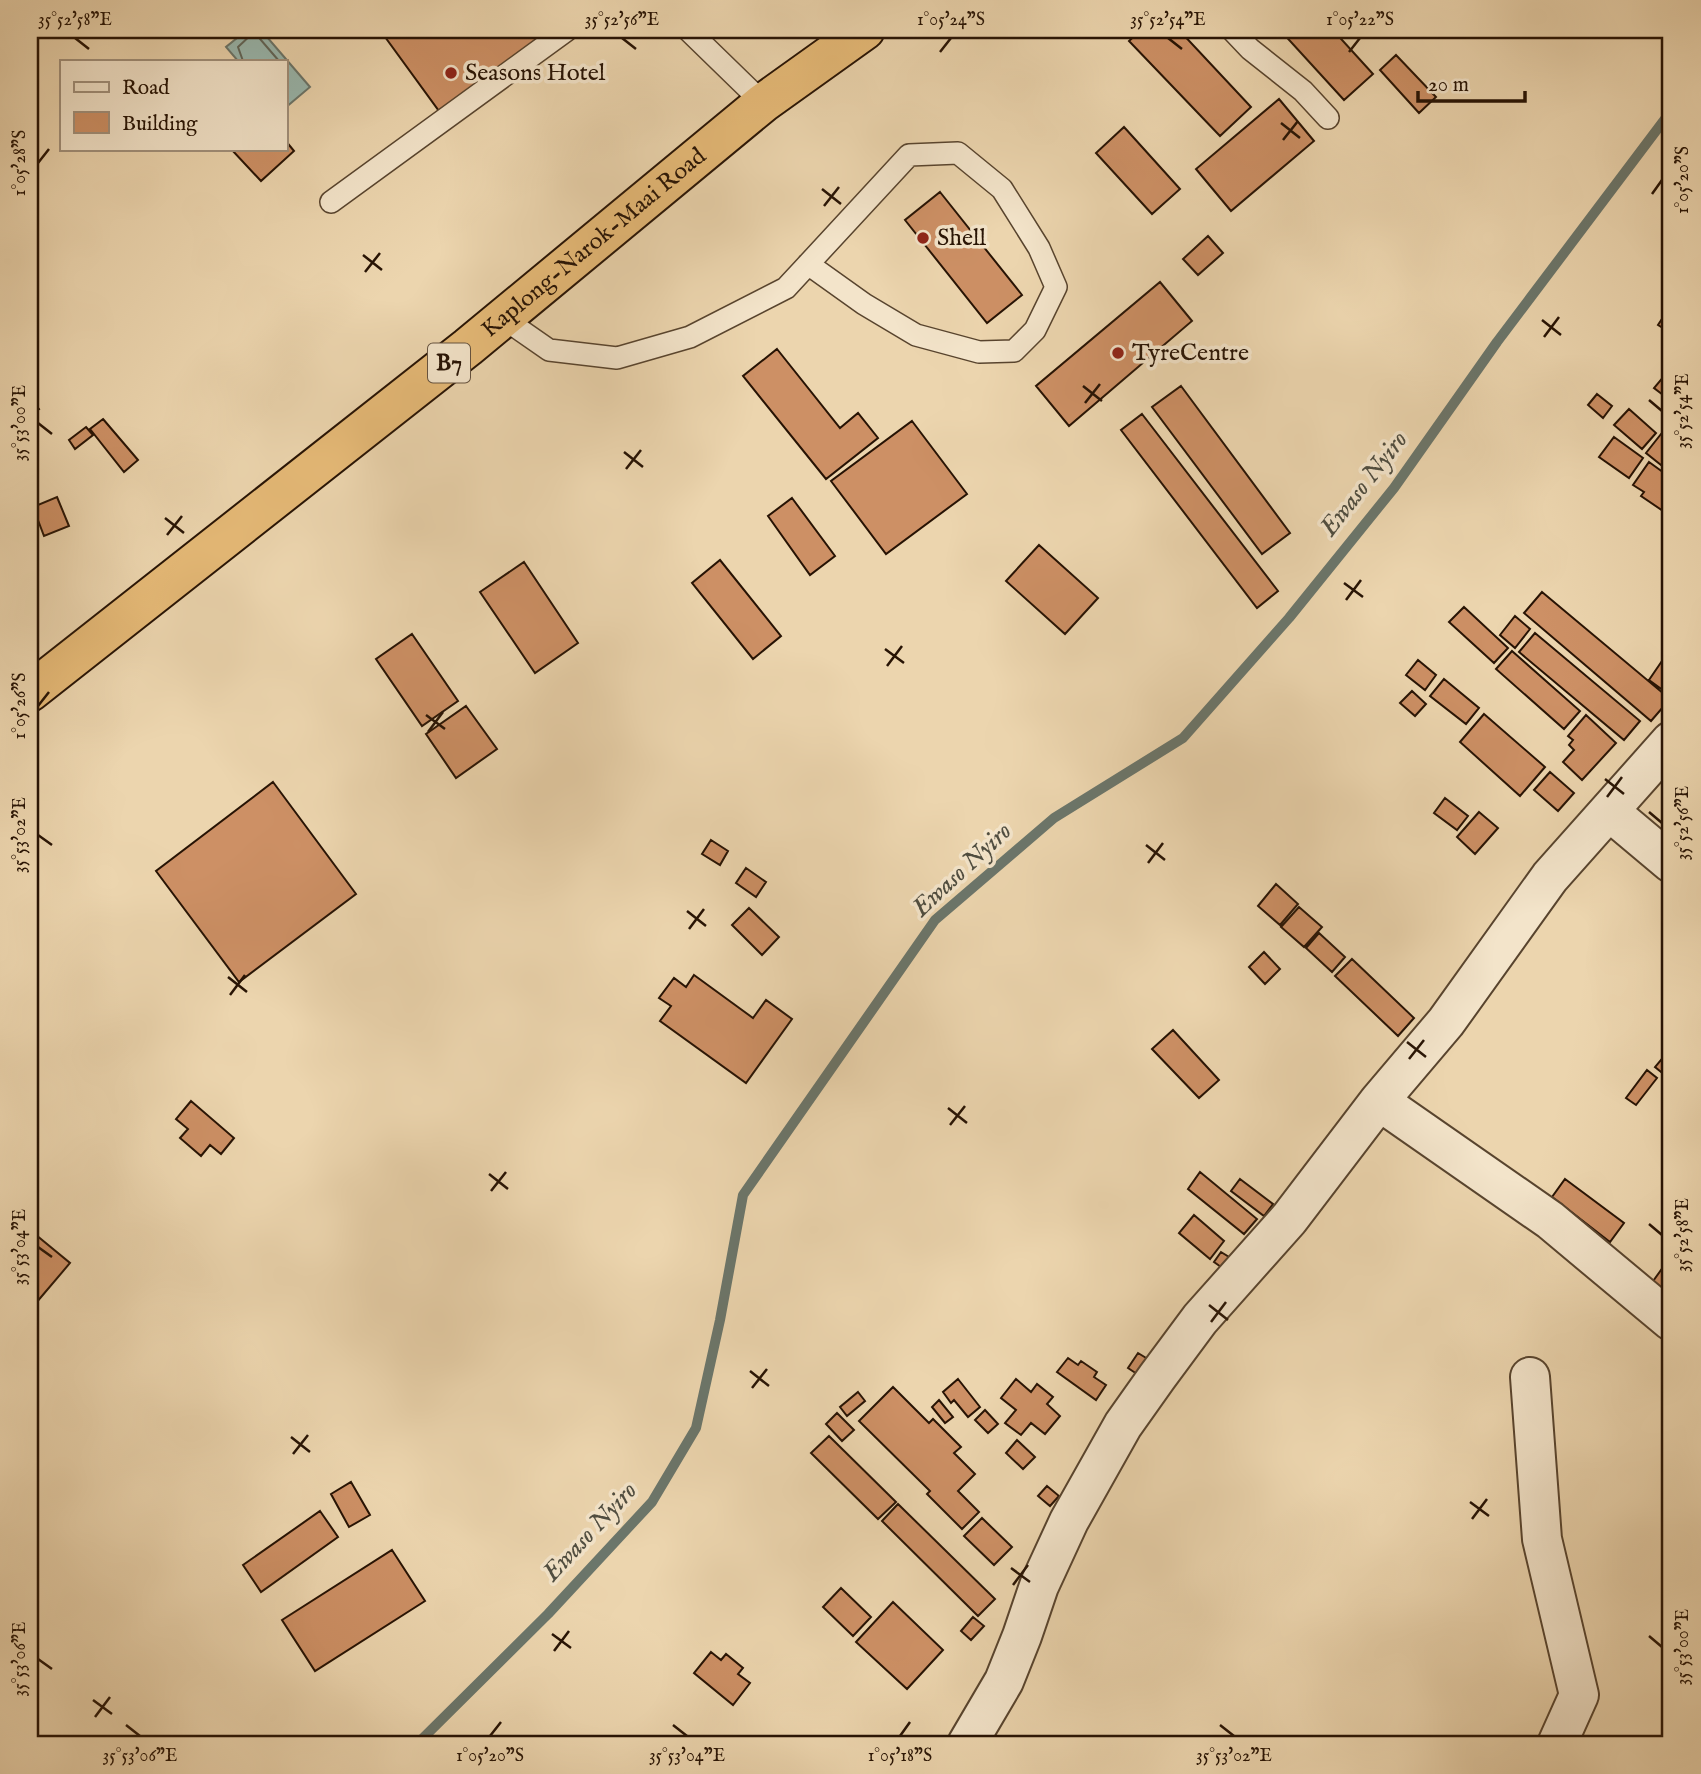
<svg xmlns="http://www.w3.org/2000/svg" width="1701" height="1774" font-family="'IM FELL English',serif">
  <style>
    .water { fill: #99b8af; stroke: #6b766b; stroke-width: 2 }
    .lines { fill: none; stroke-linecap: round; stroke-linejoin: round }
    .shore { stroke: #60665a; stroke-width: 2 }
    .stream { stroke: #6b766b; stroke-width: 10 }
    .building { fill: #cd9065; stroke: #271304; stroke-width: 2 }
    .lane-casing { stroke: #58442e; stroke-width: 24 }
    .street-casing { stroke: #58442e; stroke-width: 42 }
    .highway-casing { stroke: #271304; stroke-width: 42 }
    .lane { stroke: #f3e4ca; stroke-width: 21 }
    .street { stroke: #f3e4ca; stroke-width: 38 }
    .highway { stroke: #e6ba77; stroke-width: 38 }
    .ticks { fill: none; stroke: #271304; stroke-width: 2.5 }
    .poi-dot { fill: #8f2418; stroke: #f3e4ca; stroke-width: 2.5 }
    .labels { text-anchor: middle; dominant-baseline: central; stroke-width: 7; stroke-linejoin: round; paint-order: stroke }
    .shield { fill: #f3e4ca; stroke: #64523f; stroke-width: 2 }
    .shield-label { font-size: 23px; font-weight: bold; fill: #271304 }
    .poi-label { font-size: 24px; fill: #271304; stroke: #f3e4ca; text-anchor: start }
    .street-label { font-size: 24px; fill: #271304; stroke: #f3e4ca }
    .water-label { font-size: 26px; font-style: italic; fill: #4f4d40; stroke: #f3e4ca }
    .neatline { fill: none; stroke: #271304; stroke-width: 2.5 }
    .ticks-label { font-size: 18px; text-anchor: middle; fill: #271304 }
  </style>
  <rect width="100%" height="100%" fill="#ecd5ae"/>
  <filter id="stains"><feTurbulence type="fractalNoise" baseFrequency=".00286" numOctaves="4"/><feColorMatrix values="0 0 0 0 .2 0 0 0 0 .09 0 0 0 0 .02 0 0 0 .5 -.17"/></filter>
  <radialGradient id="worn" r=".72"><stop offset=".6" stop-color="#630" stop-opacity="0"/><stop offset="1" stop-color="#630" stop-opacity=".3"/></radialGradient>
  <path class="water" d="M247,30H261L310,87L285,108V61H238L226,47Z"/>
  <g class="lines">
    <path class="shore" d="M243,61L238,47L254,32L279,61"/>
    <path class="stream" d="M417,1744L548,1614L652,1502L696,1428L720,1320L743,1195L935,920L1054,818L1183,738L1289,618L1394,488L1497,342L1671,111"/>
  </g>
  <path class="building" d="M380,30H453L457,36L465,30H551L439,111Z
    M1141,30H1179L1251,107L1220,136L1129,41Z
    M1280,30H1333L1373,74L1344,100Z
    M1396,55L1436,97L1419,113L1380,70Z
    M1279,99L1314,141L1231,211L1196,169Z
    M1124,127L1180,189L1152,214L1096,153Z
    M285,140L294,151L261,181L231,149H285Z
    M940,192L1022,295L987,323L905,220Z
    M1208,236L1223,253L1198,275L1183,259Z
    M1160,282L1192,321L1069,426L1036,386Z
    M1671,305V333L1658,325Z
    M777,349L840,428L858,413L878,438L826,479L743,376Z
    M1670,369L1671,370V401L1654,388Z
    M1181,386L1290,533L1262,554L1152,407Z
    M1597,394L1612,406L1603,418L1588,405Z
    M33,402L39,409L30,416V404Z
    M1629,409L1656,433L1642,449L1614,425Z
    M1142,414L1278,591L1257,608L1121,430Z
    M103,419L138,460L124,472L90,429Z
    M912,421L967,494L886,554L831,481Z
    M86,427L93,435L75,449L69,440Z
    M1661,434L1671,441V473L1646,453Z
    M1614,437L1643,458L1629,478L1599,457Z
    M1649,462L1671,478V510L1666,513L1641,496L1644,492L1633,485Z
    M57,497L69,526L44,536L33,507Z
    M792,498L835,556L810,575L768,516Z
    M1039,545L1098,598L1065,634L1006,581Z
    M720,560L781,636L753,659L692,583Z
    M524,562L578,643L535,673L480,592Z
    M1542,592L1670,699L1651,721L1524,613Z
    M1464,607L1508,648L1494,663L1449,622Z
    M1515,616L1530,629L1515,648L1500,635Z
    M1535,633L1640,721L1624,740L1519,652Z
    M412,634L458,701L422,726L376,659Z
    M1512,651L1580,711L1564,729L1496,669Z
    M1666,655L1671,658V696L1649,680Z
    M1418,660L1436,675L1425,690L1406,675Z
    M1444,679L1479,708L1466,724L1430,696Z
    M1412,691L1426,704L1415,716L1400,703Z
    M466,706L497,749L456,778L426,734Z
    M1484,714L1545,767L1520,796L1460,742Z
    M1586,715L1616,743L1582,780L1563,762L1574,750L1569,745L1573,740L1568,736Z
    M1550,772L1574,793L1558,811L1534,790Z
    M273,782L356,894L239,982L156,871Z
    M1445,798L1468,816L1457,830L1434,813Z
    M1479,812L1498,828L1475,854L1457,837Z
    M711,840L728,851L720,865L702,854Z
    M746,868L766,882L756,897L736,883Z
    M1276,884L1298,904L1280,925L1258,906Z
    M1299,907L1322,927L1304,947L1281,927Z
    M749,908L779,937L762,955L732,925Z
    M1319,933L1345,957L1332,972L1306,948Z
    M1264,952L1280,969L1265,984L1249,967Z
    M1352,959L1414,1018L1398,1036L1335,976Z
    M694,975L753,1018L766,1000L792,1019L746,1083L660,1021L671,1006L659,998L674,978L686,987Z
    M1173,1030L1219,1080L1199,1098L1152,1049Z
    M1671,1048V1080L1655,1067Z
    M1647,1070L1657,1078L1636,1105L1626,1098Z
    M191,1101L234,1138L221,1154L210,1145L201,1156L180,1138L188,1129L176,1119Z
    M1200,1172L1257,1219L1244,1234L1188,1189Z
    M1240,1179L1273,1204L1264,1216L1231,1191Z
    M1565,1179L1624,1223L1610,1242L1552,1197Z
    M1194,1215L1224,1241L1210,1259L1179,1233Z
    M30,1230L70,1263L36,1303L30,1298Z
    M1221,1252L1229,1257L1221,1267L1214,1262Z
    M1671,1256V1299L1651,1284Z
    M1138,1353L1151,1361L1140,1376L1128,1368Z
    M1068,1358L1078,1365L1081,1361L1097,1372L1094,1377L1106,1385L1096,1400L1057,1372Z
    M958,1379L980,1407L968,1417L954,1400L951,1403L943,1392Z
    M1016,1379L1031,1392L1037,1384L1053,1397L1047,1404L1060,1416L1045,1434L1031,1423L1021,1435L1005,1423L1016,1410L1001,1398Z
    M893,1387L929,1423L933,1419L961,1447L954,1453L975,1474L958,1491L979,1512L962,1529L927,1494L930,1491L859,1421Z
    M858,1392L865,1401L847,1416L840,1407Z
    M939,1400L953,1417L945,1423L932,1407Z
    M985,1410L998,1424L988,1433L975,1420Z
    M837,1413L854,1430L842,1441L826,1424Z
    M829,1436L896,1502L878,1519L811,1453Z
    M1017,1440L1035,1457L1023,1469L1006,1453Z
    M351,1482L370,1515L349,1527L331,1494Z
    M1047,1486L1059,1496L1050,1506L1038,1496Z
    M898,1504L995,1599L978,1616L882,1521Z
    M320,1511L338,1537L261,1592L243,1565Z
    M982,1518L1012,1547L994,1565L964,1536Z
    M392,1550L425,1601L315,1671L282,1620Z
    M841,1588L871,1617L853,1636L823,1607Z
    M893,1602L943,1650L907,1689L856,1642Z
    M973,1617L984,1626L971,1640L961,1631Z
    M711,1652L721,1660L726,1654L743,1668L738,1674L750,1683L733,1705L694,1673Z"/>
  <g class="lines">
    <defs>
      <path id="lane" d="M688,30L763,103
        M1232,30L1250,49L1303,91L1328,118
        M331,202L567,30
        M503,318L549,350L617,358L690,337L786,288L909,155L958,153L1002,189L1039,248L1056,287L1035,330L1014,351L979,352L916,335L864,304L808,264"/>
      <path id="street" d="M1609,811L1671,863
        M1379,1101L1550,1220L1671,1321
        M1530,1377L1542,1539L1579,1695L1557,1744
        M967,1744L1004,1681L1022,1636L1039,1586L1069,1521L1123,1425L1157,1377L1200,1319L1289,1219L1379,1101L1446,1022L1550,877L1671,741"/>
      <g id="highway">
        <path id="s1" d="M30,692L468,347L763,103L865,30"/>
      </g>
    </defs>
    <use href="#lane" class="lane-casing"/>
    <use href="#street" class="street-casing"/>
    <use href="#highway" class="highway-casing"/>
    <use href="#lane" class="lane"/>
    <use href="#street" class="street"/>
    <use href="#highway" class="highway"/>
  </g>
  <path class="ticks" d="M75,38L89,49M622,38L636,49M1168,38L1182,49M940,52L951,38M1349,52L1360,38M1281,123L1300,138M1283,140L1298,121M38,163L49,149M822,189L841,204M1652,194L1662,180M824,206L839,187M363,255L382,270M365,272L380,253M1542,320L1561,335M1544,337L1559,317M1083,386L1102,401M1649,400L1662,411M1085,403L1100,384M38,423L52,434M624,452L643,467M626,469L641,450M165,518L184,533M167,535L182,516M1344,583L1363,597M1346,600L1361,580M885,649L904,663M887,666L902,646M38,706L49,692M426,715L445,729M428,732L443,712M1605,779L1624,794M1607,797L1622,777M1649,812L1662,823M38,835L52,845M1146,845L1165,860M1148,863L1163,843M687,911L706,926M689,929L704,909M228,977L247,992M230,995L245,975M1407,1042L1426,1057M1409,1059L1424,1040M948,1108L967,1123M950,1125L965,1106M489,1174L508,1189M491,1191L506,1172M1649,1224L1662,1235M38,1247L52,1257M1209,1305L1228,1320M1211,1322L1226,1302M750,1371L769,1386M752,1388L767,1369M291,1437L310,1452M293,1454L308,1435M1470,1502L1489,1516M1472,1519L1487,1499M1011,1568L1030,1582M1013,1585L1028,1565M552,1634L571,1648M1649,1636L1662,1647M554,1651L569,1631M38,1659L52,1669M93,1700L112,1714M95,1717L110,1697M126,1725L140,1736M673,1725L687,1736M1220,1725L1234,1736M490,1736L501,1722M900,1736L910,1722"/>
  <g class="poi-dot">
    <circle cx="451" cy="73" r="7"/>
    <circle cx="923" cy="238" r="7"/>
    <circle cx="1118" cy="353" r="7"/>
  </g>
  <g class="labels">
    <rect class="shield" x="428" y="343.5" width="42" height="39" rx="5"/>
    <g class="shield-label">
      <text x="449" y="363">B7</text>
    </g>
    <g class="poi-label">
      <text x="465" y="73">Seasons Hotel</text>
      <text x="937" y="238">Shell</text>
      <text x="1132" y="353">TyreCentre</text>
    </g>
    <g class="street-label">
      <text stroke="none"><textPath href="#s1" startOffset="721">Kaplong-Narok-Maai Road</textPath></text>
    </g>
    <g class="water-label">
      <text transform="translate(1364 484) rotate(-52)">Ewaso Nyiro</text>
      <text transform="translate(962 870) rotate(-43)">Ewaso Nyiro</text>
      <text transform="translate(590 1532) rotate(-47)">Ewaso Nyiro</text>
    </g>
  </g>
  <rect width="1701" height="1774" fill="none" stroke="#ecd5ae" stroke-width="77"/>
  <rect x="60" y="60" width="228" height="91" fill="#f3e4ca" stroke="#a1907b" stroke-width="2"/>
  <rect x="74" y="82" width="35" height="10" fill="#f3e4ca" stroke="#a1907b" stroke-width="2"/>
  <text x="122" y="94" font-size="21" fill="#271304">Road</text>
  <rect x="74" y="112" width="35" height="21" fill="#cd9065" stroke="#a1907b" stroke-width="2"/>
  <text x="122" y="130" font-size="21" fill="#271304">Building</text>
  <path d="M1418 91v10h107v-10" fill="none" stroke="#271304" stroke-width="3.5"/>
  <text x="1428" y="91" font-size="21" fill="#271304" stroke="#f3e4ca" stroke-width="5" paint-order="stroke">20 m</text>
  <rect x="38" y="38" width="1624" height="1698" class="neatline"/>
  <g class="ticks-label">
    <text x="75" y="25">35°52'58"E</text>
    <text x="622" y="25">35°52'56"E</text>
    <text x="951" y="25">1°05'24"S</text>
    <text x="1168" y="25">35°52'54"E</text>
    <text x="1360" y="25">1°05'22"S</text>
    <text transform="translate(19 163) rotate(-90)" y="6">1°05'28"S</text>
    <text transform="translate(1682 180) rotate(-90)" y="6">1°05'20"S</text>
    <text transform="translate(1682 411) rotate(-90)" y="6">35°52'54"E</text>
    <text transform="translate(19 423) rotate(-90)" y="6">35°53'00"E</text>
    <text transform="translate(19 706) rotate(-90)" y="6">1°05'26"S</text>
    <text transform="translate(1682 823) rotate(-90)" y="6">35°52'56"E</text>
    <text transform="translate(19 835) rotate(-90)" y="6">35°53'02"E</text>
    <text transform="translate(1682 1235) rotate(-90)" y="6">35°52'58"E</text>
    <text transform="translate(19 1247) rotate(-90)" y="6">35°53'04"E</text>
    <text transform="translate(1682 1647) rotate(-90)" y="6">35°53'00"E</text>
    <text transform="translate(19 1659) rotate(-90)" y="6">35°53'06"E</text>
    <text x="140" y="1761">35°53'06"E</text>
    <text x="490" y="1761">1°05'20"S</text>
    <text x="687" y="1761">35°53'04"E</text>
    <text x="900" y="1761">1°05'18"S</text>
    <text x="1234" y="1761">35°53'02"E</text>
  </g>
  <rect width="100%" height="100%" filter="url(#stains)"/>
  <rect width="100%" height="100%" fill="url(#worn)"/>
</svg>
